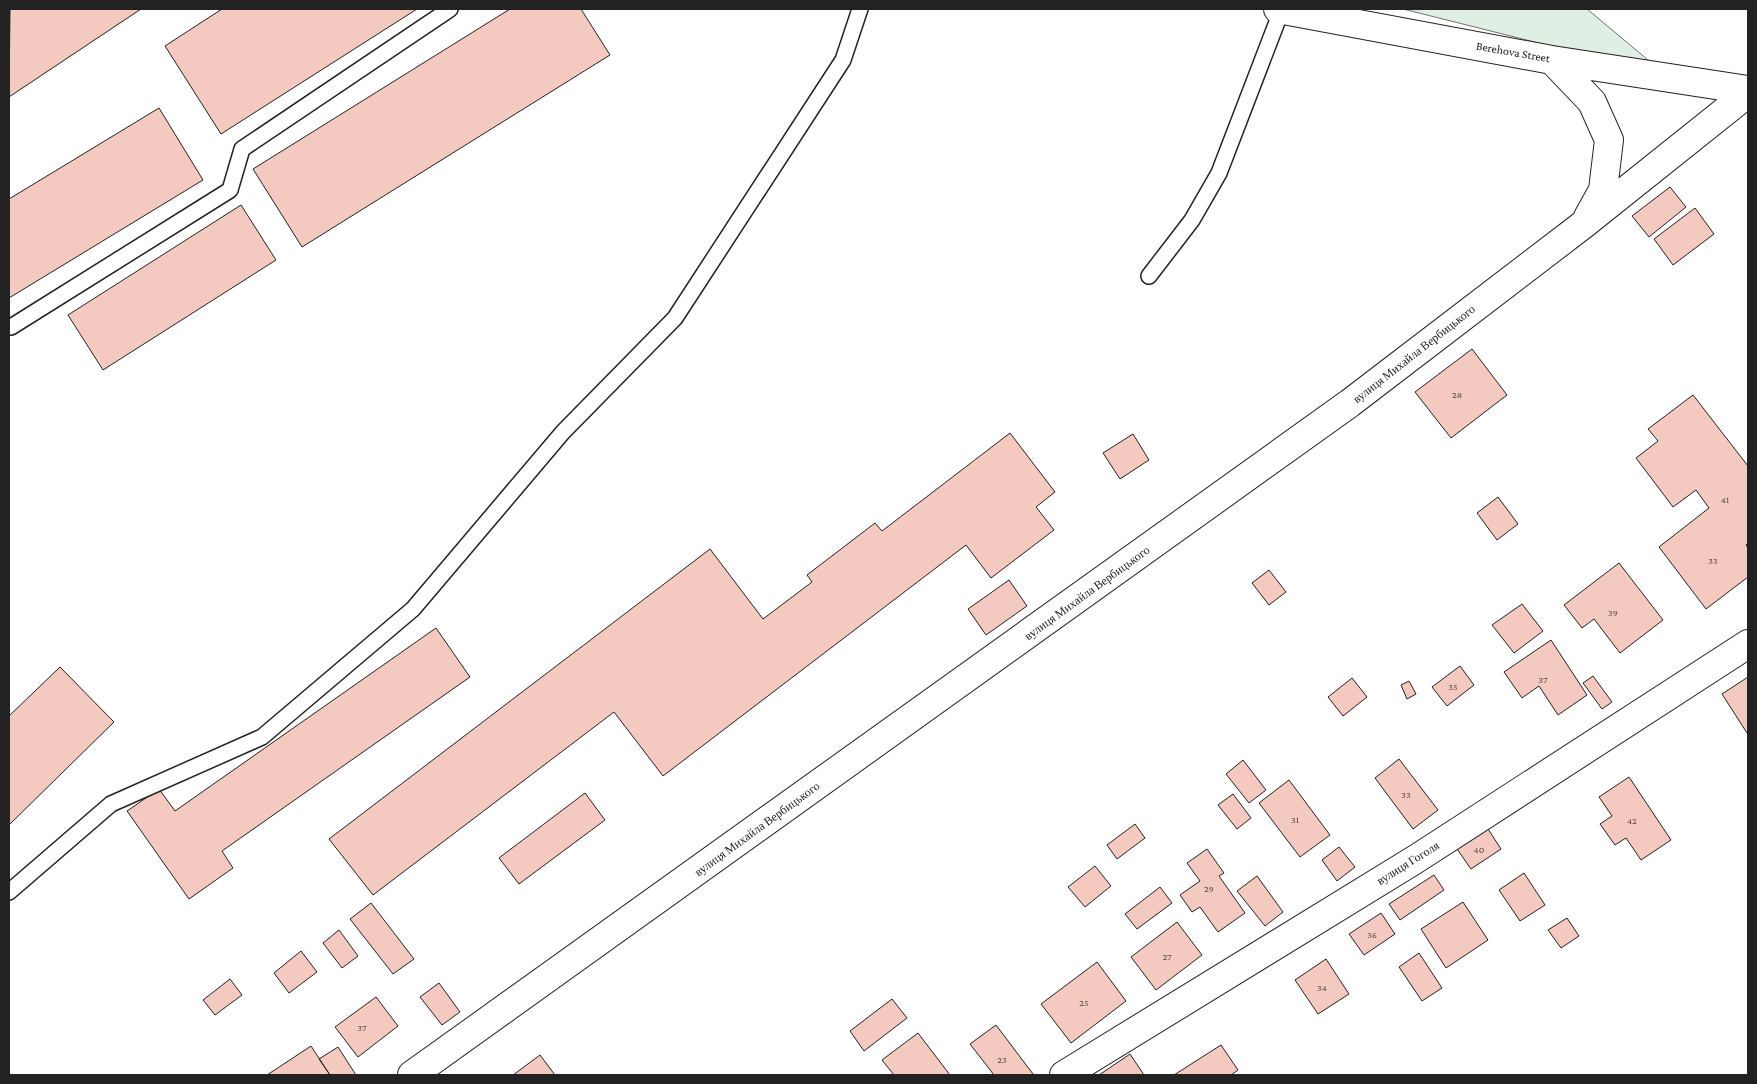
<svg xmlns="http://www.w3.org/2000/svg" width="1757" height="1084" font-family="'Crimson Pro',serif">
  <style>
    .green { fill: #e0efe3; stroke: #6f6f6f }
    .building { fill: #f3c9c0; stroke: #222 }
    .lines { fill: none; stroke-linecap: round; stroke-linejoin: round }
    .lane-casing { stroke: #222; stroke-width: 18 }
    .street-casing { stroke: #222; stroke-width: 30 }
    .lane { stroke: #fff; stroke-width: 15 }
    .street { stroke: #fff; stroke-width: 28 }
    .labels { text-anchor: middle; dominant-baseline: central; stroke-width: 4; stroke-linejoin: round; paint-order: stroke }
    .number-label { font-size: 10px; fill: #564c4a }
    .street-label { font-size: 12px; fill: #222; stroke: #fff }
  </style>
  <rect width="100%" height="100%" fill="#fff"/>
  <path class="green" d="M1403,9H1587L1666,75Z"/>
  <path class="building" d="M10,9H141L9,97Z
    M222,9H417L221,134L165,46Z
    M510,9H581L610,55L302,247L253,169Z
    M159,108L203,180L9,298V199Z
    M1670,187L1686,207L1649,237L1632,216Z
    M241,205L276,260L103,370L68,315Z
    M1695,208L1714,234L1673,265L1654,239Z
    M1472,349L1507,395L1451,438L1415,392Z
    M1693,395L1748,466V543L1746,545L1748,548V577L1706,609L1659,547L1709,508L1696,490L1673,507L1636,458L1658,441L1648,429Z
    M1010,433L1055,492L1036,507L1054,530L991,578L966,545L663,776L614,712L373,895L329,839L710,549L763,619L812,582L807,575L875,523L882,531Z
    M1133,434L1149,460L1120,479L1103,453Z
    M1498,497L1518,524L1497,540L1477,513Z
    M1619,563L1663,620L1620,653L1594,619L1582,628L1564,605Z
    M1269,570L1286,592L1269,605L1252,583Z
    M1009,580L1027,606L986,635L968,609Z
    M1522,604L1543,631L1514,653L1492,625Z
    M436,628L470,677L222,851L233,868L189,899L127,811L159,789L175,811Z
    M1551,640L1587,695L1558,715L1539,686L1522,698L1504,672Z
    M1460,666L1474,685L1447,706L1432,687Z
    M60,667L114,722L9,825V716Z
    M1593,676L1612,702L1602,709L1583,683Z
    M1748,677V732L1747,733L1722,694Z
    M1352,678L1367,697L1343,716L1328,697Z
    M1409,681L1416,694L1407,699L1401,685Z
    M1399,759L1438,810L1413,829L1375,778Z
    M1243,760L1266,790L1249,803L1226,774Z
    M1629,777L1671,840L1641,860L1626,838L1615,845L1600,824L1612,816L1599,797Z
    M1289,780L1330,835L1300,857L1259,803Z
    M585,793L605,820L519,884L499,858Z
    M1233,794L1251,818L1237,829L1218,805Z
    M1135,824L1145,838L1117,859L1107,845Z
    M1488,829L1501,849L1471,869L1457,849Z
    M1339,847L1355,867L1337,881L1322,860Z
    M1207,849L1224,873L1219,876L1245,913L1218,932L1200,907L1192,912L1180,895L1200,881L1187,863Z
    M1095,866L1111,886L1085,907L1068,887Z
    M1524,873L1545,905L1520,921L1499,890Z
    M1434,875L1444,890L1400,920L1389,904Z
    M1257,876L1283,912L1265,926L1237,891Z
    M1160,887L1172,903L1137,929L1125,914Z
    M1463,902L1488,940L1446,968L1421,929Z
    M371,903L414,959L393,974L350,919Z
    M1381,913L1395,934L1364,955L1349,934Z
    M1567,918L1579,936L1561,948L1548,930Z
    M1177,922L1202,955L1156,990L1131,957Z
    M339,930L358,956L342,968L323,943Z
    M301,951L317,972L289,993L274,973Z
    M1419,953L1442,988L1422,1001L1399,967Z
    M1326,959L1349,994L1318,1014L1295,980Z
    M1097,962L1126,1001L1071,1043L1041,1004Z
    M230,979L242,995L215,1015L203,1000Z
    M439,983L460,1012L442,1025L420,997Z
    M376,997L398,1026L358,1057L335,1027Z
    M892,999L907,1018L864,1051L850,1031Z
    M996,1025L1033,1074L1032,1075H994L970,1044Z
    M918,1033L950,1075H894L882,1060Z
    M1221,1045L1238,1070L1231,1075H1174Z
    M311,1046L330,1075H267Z
    M338,1047L356,1075H330L319,1059Z
    M1130,1054L1144,1075H1099Z
    M540,1055L555,1075H513Z"/>
  <g class="lines">
    <defs>
      <path id="lane" d="M1149,276L1192,220L1219,173L1282,9
        M11,327L230,190L242,149L450,9
        M9,892L111,804L262,737L413,609L563,432L675,318L843,60L860,9"/>
      <path id="street" d="M1278,9L1552,60L1748,90
        M1552,60L1592,102L1609,140L1603,190L1588,217
        M412,1075L1350,403L1584,224L1748,93
        M1064,1075L1416,859L1748,644"/>
    </defs>
    <use href="#lane" class="lane-casing"/>
    <use href="#street" class="street-casing"/>
    <use href="#lane" class="lane"/>
    <use href="#street" class="street"/>
  </g>
  <g class="labels">
    <g class="number-label">
      <text x="1457" y="394">28</text>
      <text x="1725" y="499">41</text>
      <text x="1713" y="560">33</text>
      <text x="1613" y="612">39</text>
      <text x="1543" y="679">37</text>
      <text x="1453" y="686">35</text>
      <text x="1406" y="794">33</text>
      <text x="1295" y="819">31</text>
      <text x="1632" y="820">42</text>
      <text x="1479" y="849">40</text>
      <text x="1209" y="888">29</text>
      <text x="1372" y="934">36</text>
      <text x="1167" y="956">27</text>
      <text x="1322" y="987">34</text>
      <text x="1084" y="1002">25</text>
      <text x="362" y="1027">37</text>
      <text x="1002" y="1059">23</text>
    </g>
    <g class="street-label">
      <text transform="translate(1513 52) rotate(10)">Berehova Street</text>
      <text transform="translate(1414 354) rotate(-38)">вулиця Михайла Вербицького</text>
      <text transform="translate(1087 593) rotate(-36)">вулиця Михайла Вербицького</text>
      <text transform="translate(757 829) rotate(-36)">вулиця Михайла Вербицького</text>
      <text transform="translate(1408 863) rotate(-32)">вулиця Гоголя</text>
    </g>
  </g>
  <rect width="1757" height="1084" fill="none" stroke="#222222" stroke-width="20"/>
</svg>
